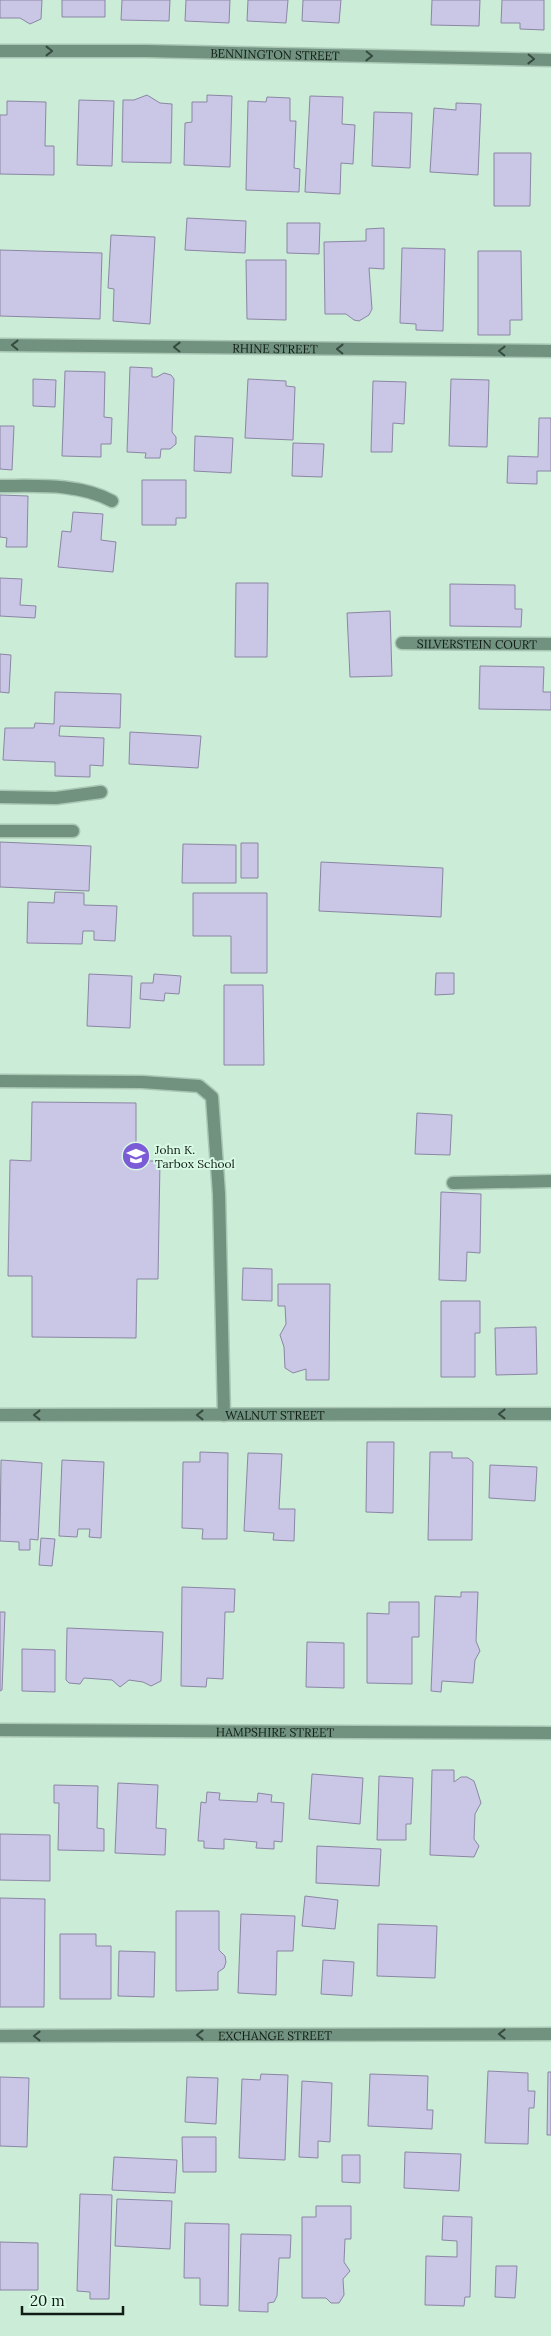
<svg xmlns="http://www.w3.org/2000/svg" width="551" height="2336" font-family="Lora,serif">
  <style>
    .building { fill: #cac6e5; stroke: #8b86a4 }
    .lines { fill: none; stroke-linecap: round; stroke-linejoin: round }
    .minor-casing { stroke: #a9c7b4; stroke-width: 15 }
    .minor { stroke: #70927e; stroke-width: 12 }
    .oneway { stroke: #364b3f }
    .labels { text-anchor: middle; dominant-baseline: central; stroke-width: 4; stroke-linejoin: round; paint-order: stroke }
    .street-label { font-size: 12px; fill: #101c15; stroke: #d8f9e4 }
    .poi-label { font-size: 12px; fill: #101c15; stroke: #d8f9e4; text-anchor: start }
  </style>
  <rect width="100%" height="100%" fill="#cbecd7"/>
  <path class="building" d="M0,0H42L41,19L30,24L20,18H0Z
    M62,0H105V17H62Z
    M122,0H170L169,21L121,20Z
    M186,0H230L229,23L185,21Z
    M248,0H288L286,23L247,21Z
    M303,0H341L339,23L302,21Z
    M432,0H480L479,26L431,25Z
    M502,0H544V30L520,29V23H501Z
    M147,95L160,103L172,104L171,163L122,162L123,100H134Z
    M207,95L232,96L230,167L184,165L185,123L192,122V102H207Z
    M310,96L343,97L342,124L355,125L353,164L341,163L340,194L305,192Z
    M267,97L290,98V121H296L294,168L300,169L299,192L246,190L248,101L266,102Z
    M79,100L114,101L112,166L77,165Z
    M7,101L46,102L45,146H54V175L0,174V115H7Z
    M456,103L481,104L478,175L430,172L434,108L456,110Z
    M374,112L412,113L410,168L372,166Z
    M494,153H531L530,206H494Z
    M187,218L246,221L245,253L185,250Z
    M287,223H320L319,254L287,253Z
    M384,228V269L369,268L372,309L369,315L359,321L354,320L346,314H325L324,242L366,241V229Z
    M111,235L155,237L150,324L113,321L114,289L108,288Z
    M402,248L445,249L443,331L416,330V324L400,323Z
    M0,250L102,253L100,319L0,316Z
    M478,251H521L522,320H510V335H478Z
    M246,260H286V320L247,319Z
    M130,367L152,368V377H157L164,373L171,375L174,379L172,432L176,437V444L170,449H161L160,458H145L146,453L127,452Z
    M65,371L105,372L104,417L112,418L111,444H101V457L62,456Z
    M33,379L56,380L55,407L33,406Z
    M248,379L286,381V386L295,387L293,440L245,438Z
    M451,379L489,380L487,447L449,446Z
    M373,381L406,382L404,424L393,423L392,452H371Z
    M539,418H551V471H537V484L507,483L508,456L538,457Z
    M0,426H14L12,470L0,469Z
    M195,436L233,438L231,473L194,471Z
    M293,443L324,444L322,477L292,476Z
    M142,480H186V518H176V525H142Z
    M0,495L28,496L27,547H6L7,538L0,537Z
    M73,512L103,514L101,540L116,542L113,572L58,567L62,531L71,532Z
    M0,578L22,579L20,605L36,606L35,618L0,616Z
    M236,583H268L267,657H235Z
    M450,584L515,585V609H522L521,627L450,626Z
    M390,611L392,676L350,677L347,613Z
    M0,654L11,655L9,693L0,692Z
    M480,666L544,667L543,692H551V710L479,709Z
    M55,692L121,694L120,728L60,726L59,736L104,738L103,766L90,765V777L55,776V762L3,760L5,728H34L35,723L54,724Z
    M130,732L201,736L198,768L129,764Z
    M0,842L91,846L89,891L0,887Z
    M241,843H258V878H241Z
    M183,844L236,845V883H182Z
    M321,862L443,868L441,917L319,911Z
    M55,892L84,893V905L117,906L115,941L94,940V931H83L82,944L27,943L28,902L54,903Z
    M193,893H267V973H231V936H193Z
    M436,973H454V994L435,995Z
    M89,974L132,976L130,1028L87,1026Z
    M154,974L181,976L179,994L165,993L164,1001L140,999L141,983H153Z
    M224,985H263L264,1065H224Z
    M32,1102L136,1103V1161H160L158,1279H137L136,1338L32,1337V1276H8L10,1160L31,1161Z
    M417,1113L452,1115L450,1155L415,1154Z
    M441,1192L481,1194L480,1253L467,1252L466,1281L439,1280Z
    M243,1268L272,1269V1301L242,1300Z
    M278,1284H330L329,1380H306V1369L293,1373L285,1368L284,1347L280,1335L286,1324L285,1306H278Z
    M441,1301H480V1333H475V1377H441Z
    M536,1327L537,1374L496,1375L495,1328Z
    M367,1442H394L393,1513L366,1512Z
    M200,1452L228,1453L227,1539H202L203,1529L182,1528L183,1462H200Z
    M430,1452H452V1458H468L473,1462L472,1540H428Z
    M248,1453L282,1454L279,1509H295L294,1541L273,1540L274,1533L244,1531Z
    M1,1460L42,1463L38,1540L30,1539V1550H19V1542L0,1541Z
    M62,1460L104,1462L101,1538L89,1537L90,1529H78L77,1537L59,1536Z
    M490,1465L537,1467L535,1501L489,1498Z
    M41,1538L55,1539L52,1566L39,1565Z
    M182,1587L235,1589L234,1612H225L223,1679L207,1678L206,1687L181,1686Z
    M461,1592H478L476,1641L480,1651L475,1660L473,1683L442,1681L441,1692L431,1691L435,1596L461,1597Z
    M389,1602H419V1637H412V1684L367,1683V1613L389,1614Z
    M0,1612H5L2,1690L0,1691Z
    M67,1628L163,1632L161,1681L151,1686L143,1682L129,1680L120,1687L112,1680L84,1678L80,1684L69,1683L66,1680Z
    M307,1642L344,1643V1688L306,1687Z
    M22,1649L55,1650V1692L22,1691Z
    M432,1770H454V1782L461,1777H467L474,1781L476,1787L481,1803L475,1814L474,1839L479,1846L474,1857L430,1855Z
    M312,1774L363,1778L360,1824L309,1819Z
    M379,1776L413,1778L411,1824H406V1840H377Z
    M118,1783L158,1785L156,1828L166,1829L165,1855L115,1853Z
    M54,1785L98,1786L97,1828L104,1829V1851L58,1850L59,1803H54Z
    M207,1792L220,1793L219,1800L257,1802L258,1793L272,1795L271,1802L284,1803L282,1842L274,1841V1849L256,1848L257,1842L224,1839V1849L204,1848V1841H198L201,1802L206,1803Z
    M0,1834L50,1835V1881L0,1880Z
    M317,1846L381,1849L379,1886L316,1883Z
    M305,1896L338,1900L335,1929L302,1926Z
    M0,1898L45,1899L44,2007H0Z
    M176,1911H219V1950L225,1956L226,1962L224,1968L218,1972V1990L176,1991Z
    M241,1914L295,1916L293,1951H277L276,1995L238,1993Z
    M378,1924L437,1926L435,1978L377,1976Z
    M60,1934H96V1946H111V1999H60Z
    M119,1951L155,1952L154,1997L118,1996Z
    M323,1960L354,1962L352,1996L321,1994Z
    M488,2071L528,2073V2091H535L534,2108H529L528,2144L485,2143Z
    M548,2072H551V2135H547Z
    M261,2074L288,2075L285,2160L239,2158L242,2079L260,2080Z
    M370,2074L428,2076L427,2110H433L432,2129L368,2126Z
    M0,2077L29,2078L27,2147L0,2146Z
    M187,2077L218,2078L216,2124L185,2122Z
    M302,2081L332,2083L330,2142L318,2141V2158L299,2157Z
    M182,2137H216V2172H183Z
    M405,2152L461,2154L459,2191L404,2188Z
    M342,2155H360V2183L342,2182Z
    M114,2157L177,2160L175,2193L112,2190Z
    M80,2194L112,2195L109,2299H90V2292L77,2291Z
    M117,2199L172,2201L170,2249L115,2246Z
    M316,2206H351V2239H345L344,2262L350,2271L343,2279L344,2295L339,2303H331L326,2298H302V2217H316Z
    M443,2216L472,2217L470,2297H465L464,2306L425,2305L426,2256L457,2257V2241L442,2240Z
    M185,2223L229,2224L228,2306L200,2305V2278H184Z
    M241,2234L291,2235L290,2258H279L277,2296L274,2302L268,2303V2312L239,2311Z
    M0,2242L38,2243V2290H0Z
    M496,2266H517L515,2298L495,2297Z"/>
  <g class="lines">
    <defs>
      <g id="minor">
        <path id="s1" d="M0,51H146L551,60"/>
        <path id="s2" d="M0,345L551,351"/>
        <path d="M0,486C37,486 79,483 112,501"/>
        <path id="s3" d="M402,643L551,644"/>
        <path d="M0,797L56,798L101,792"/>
        <path d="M0,831H73"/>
        <path d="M0,1081L142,1082L199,1086L212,1097L219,1194L224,1415"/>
        <path d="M453,1183L551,1181"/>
        <path id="s4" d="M0,1415L551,1414"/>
        <path id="s5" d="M0,1730L551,1733"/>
        <path id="s6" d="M0,2036L551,2034"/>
      </g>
    </defs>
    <use href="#minor" class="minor-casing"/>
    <use href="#minor" class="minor"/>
  </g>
  <defs><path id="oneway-chevron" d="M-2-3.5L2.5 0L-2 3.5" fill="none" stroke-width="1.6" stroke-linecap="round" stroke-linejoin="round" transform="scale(1.25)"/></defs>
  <g class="oneway">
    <use href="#oneway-chevron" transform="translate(49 51)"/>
    <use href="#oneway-chevron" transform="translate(369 56) rotate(1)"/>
    <use href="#oneway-chevron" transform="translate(531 59) rotate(1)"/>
    <use href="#oneway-chevron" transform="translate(15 345) rotate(-179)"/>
    <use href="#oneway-chevron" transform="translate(177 347) rotate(-179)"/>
    <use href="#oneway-chevron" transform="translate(340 349) rotate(-179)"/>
    <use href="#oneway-chevron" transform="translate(502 351) rotate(-179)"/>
    <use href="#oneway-chevron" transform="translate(502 1414) rotate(180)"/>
    <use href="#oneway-chevron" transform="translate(37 1415) rotate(180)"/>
    <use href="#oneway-chevron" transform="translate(200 1415) rotate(180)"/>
    <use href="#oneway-chevron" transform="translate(502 2034) rotate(180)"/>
    <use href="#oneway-chevron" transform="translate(200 2035) rotate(180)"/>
    <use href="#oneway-chevron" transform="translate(37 2036) rotate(180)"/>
  </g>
  <defs>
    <symbol id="school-disc" viewBox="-11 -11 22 22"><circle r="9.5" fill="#7c5cd6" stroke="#d8f9e4"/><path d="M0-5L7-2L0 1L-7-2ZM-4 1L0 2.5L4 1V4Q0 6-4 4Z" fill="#fff"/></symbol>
  </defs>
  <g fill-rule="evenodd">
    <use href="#school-disc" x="120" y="1140" width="32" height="32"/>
  </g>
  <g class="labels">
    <g class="street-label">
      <text stroke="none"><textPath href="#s1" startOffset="275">BENNINGTON STREET</textPath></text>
      <text stroke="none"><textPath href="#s2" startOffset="275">RHINE STREET</textPath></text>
      <text stroke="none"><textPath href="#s3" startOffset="75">SILVERSTEIN COURT</textPath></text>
      <text stroke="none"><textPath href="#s4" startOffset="275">WALNUT STREET</textPath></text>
      <text stroke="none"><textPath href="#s5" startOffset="275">HAMPSHIRE STREET</textPath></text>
      <text stroke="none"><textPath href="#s6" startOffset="275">EXCHANGE STREET</textPath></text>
    </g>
    <g class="poi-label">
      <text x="155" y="1149">John K.<tspan x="155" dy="14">Tarbox School</tspan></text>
    </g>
  </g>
  <path d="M22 2306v8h101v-8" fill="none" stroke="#101c15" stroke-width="2.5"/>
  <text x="30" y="2306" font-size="15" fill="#101c15" stroke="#d8f9e4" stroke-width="4" paint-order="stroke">20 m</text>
</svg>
